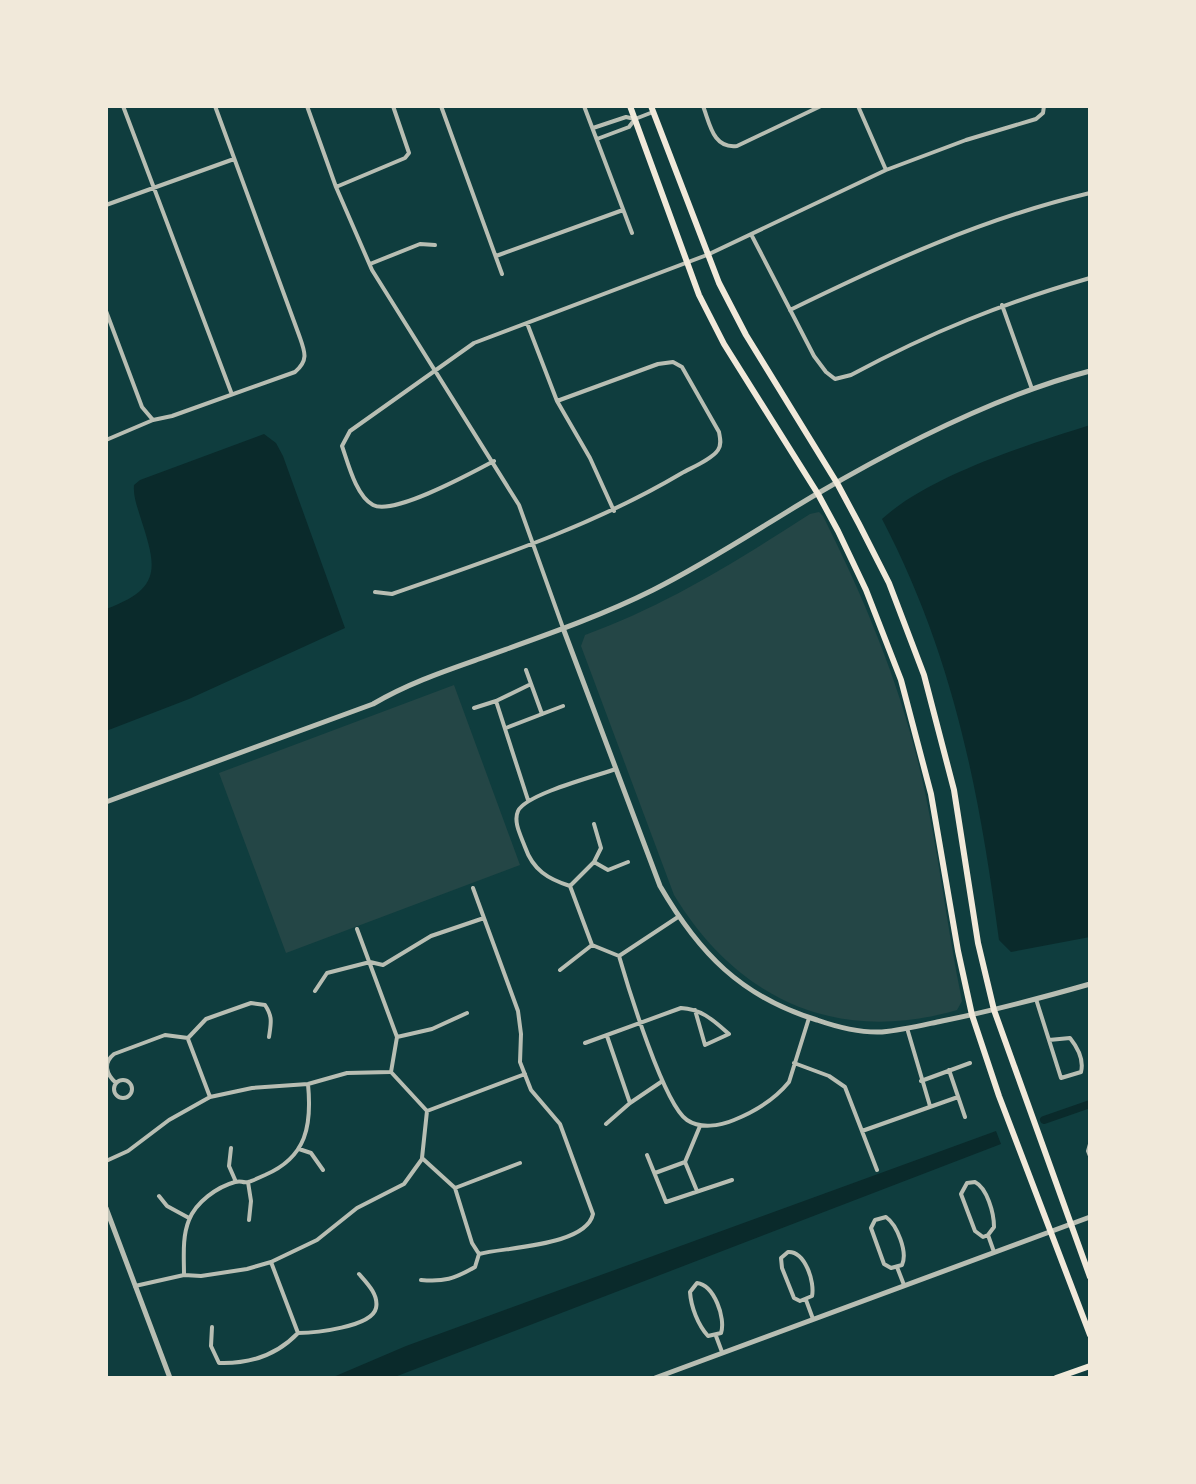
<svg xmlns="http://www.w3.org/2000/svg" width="1196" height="1484" font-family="Merriweather,serif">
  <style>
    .green { fill: #244646 }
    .water { fill: #0a2a2b }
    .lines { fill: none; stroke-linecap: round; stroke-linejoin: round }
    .canal { stroke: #0a2a2b; stroke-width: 8 }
    .minor { stroke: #b8beb3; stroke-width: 4 }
    .tertiary { stroke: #b8beb3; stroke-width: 5 }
    .primary { stroke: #f1e9da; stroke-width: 6 }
  </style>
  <rect width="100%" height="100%" fill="#0f3d3e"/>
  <path class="green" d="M819,512L823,516C863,596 898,679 919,766C938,844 946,923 962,1001L957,1010C837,1045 738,1000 674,895L581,646L585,635C669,604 735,562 810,514Z
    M454,685L520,865L286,953L219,773Z"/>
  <path class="water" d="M1090,425V937L1011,952L999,940C979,789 953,655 882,519C930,475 1027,445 1090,425Z
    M264,434L276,443L283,456L345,628L189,699L106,731V609C164,588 156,566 140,516C137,506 133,496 134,485L140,480Z
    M996,1131L1001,1144L392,1378H331L406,1346Z"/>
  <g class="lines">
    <path class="canal" d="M1044,1120L1090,1104"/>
    <path class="minor" d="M123,106L231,392
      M307,106L336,187L372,270L519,505L563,628
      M441,106L502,274
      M584,106L632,233
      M703,106C710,124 713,149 737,146L821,106
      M858,106L886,170
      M593,128L626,117L635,119L653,112
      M597,139L629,127L635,119
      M336,187L405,158L409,153L393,106
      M106,205L234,159
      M752,236L814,356L826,372L835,379L851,375C931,332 1003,303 1090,278
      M496,256L623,210
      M370,264L420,244L435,245
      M1002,305L1032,389
      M790,310C888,262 984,218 1090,193
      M106,311L142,407L153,420
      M527,323L557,401L590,458L614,511
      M106,440L153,420L172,416L295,372C309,360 305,352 299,335L215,106
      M494,461C473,472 394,516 373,505C356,496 348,463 342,446L350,431L474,343L707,255L886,170L966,140L1036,119L1043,113L1044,106
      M375,592L392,594C492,559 591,527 682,473C693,467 712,459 718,450C722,444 720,438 719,432L682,367L673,362L658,364L557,401
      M526,670L542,714
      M474,708L496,701
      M506,728L563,706
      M616,769C596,776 526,794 518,811C513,822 521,836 525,847C533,870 548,879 570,886L592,945L619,956C628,987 664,1105 687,1120C700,1129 720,1126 734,1120C754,1112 775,1099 789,1082L809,1018
      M528,800L496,701L531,684
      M594,862L608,870L628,862
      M570,886L594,862L601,848L594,824
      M473,888L518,1011L521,1034L520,1062L531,1090L560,1124L593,1214C586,1246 506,1247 479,1254
      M357,929L397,1037L391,1072L427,1111L422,1158L455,1188L472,1243L479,1254
      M619,956L678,917
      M560,970L592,945
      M315,991L327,973L370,962L383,965L431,936L484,918
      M1036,999L1061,1078L1081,1072C1084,1060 1078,1048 1070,1038L1049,1040
      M907,1028L930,1106
      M607,1036L630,1103
      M397,1037L432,1029L467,1013
      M188,1039L210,1097
      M585,1043L681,1008C702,1009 714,1021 729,1034L705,1045L695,1010
      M794,1063L829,1076L845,1087L877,1170
      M949,1070L965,1117
      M114 1089a9 9 0 1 1 18 0a9 9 0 1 1-18 0Z
      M921,1081L970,1063
      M116,1083C106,1074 103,1063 114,1054L165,1035L188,1038L206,1019L251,1003L265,1005C273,1017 271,1023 269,1037
      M427,1111L525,1074
      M606,1124L630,1103L661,1082
      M862,1131L958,1097
      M1090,1144L1088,1151L1090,1156
      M231,1148L229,1166L236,1182
      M299,1149L311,1153L323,1170
      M647,1155L666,1202L732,1180
      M106,1161L128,1151L169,1120L210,1097L252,1088L308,1084L347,1073L390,1072
      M655,1173L685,1162
      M248,1182L251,1201L249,1220
      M455,1188L520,1163
      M697,1191L685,1162L700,1126
      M159,1196L167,1206L189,1218
      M886,1217C897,1225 908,1252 902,1265L891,1268L884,1264L871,1228L875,1220Z
      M988,1235L983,1237L975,1231L961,1194L967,1183L975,1182C987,1188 994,1213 994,1227L988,1235L994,1252
      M788,1252C805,1251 815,1282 812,1296L800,1301L794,1298L782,1268L781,1258Z
      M271,1262L298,1333
      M897,1267L904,1285
      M184,1275C184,1257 182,1237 189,1220C196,1202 217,1187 235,1182C242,1180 241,1183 248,1182C253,1181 260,1177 265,1175C307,1157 312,1125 308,1084
      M421,1280C444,1282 454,1279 475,1267L479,1254
      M697,1283C714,1285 726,1318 721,1333L708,1336C698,1325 691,1307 690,1292Z
      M135,1286L184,1275L201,1276L247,1269L271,1262L317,1240L357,1208L404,1184L422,1159
      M806,1300L813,1319
      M212,1327L211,1346L219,1363C249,1364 277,1355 298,1333C314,1333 372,1327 376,1308C379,1295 367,1283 359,1274
      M716,1336L722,1352"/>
    <path class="tertiary" d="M563,628L660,886C699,953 741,997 817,1020C837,1027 861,1033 882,1032C903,1030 923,1025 942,1021C992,1011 1041,998 1090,984
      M106,802L373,704C407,684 442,672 479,659C537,638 597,618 653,590C709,562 761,527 815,495C897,447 998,395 1090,371
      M106,1208L170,1378
      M655,1378L1090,1217"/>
    <path class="primary" d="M630,106L699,295L724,344L818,494L838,531L866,590L901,680L931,794L958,951L972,1015L999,1096L1090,1335
      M651,106L719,283L746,335L837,483L859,524L889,583L924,675L954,790L978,943L994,1010L1090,1277
      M1056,1378L1090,1366"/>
  </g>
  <rect width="1196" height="1484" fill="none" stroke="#f1e9da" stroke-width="216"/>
</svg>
